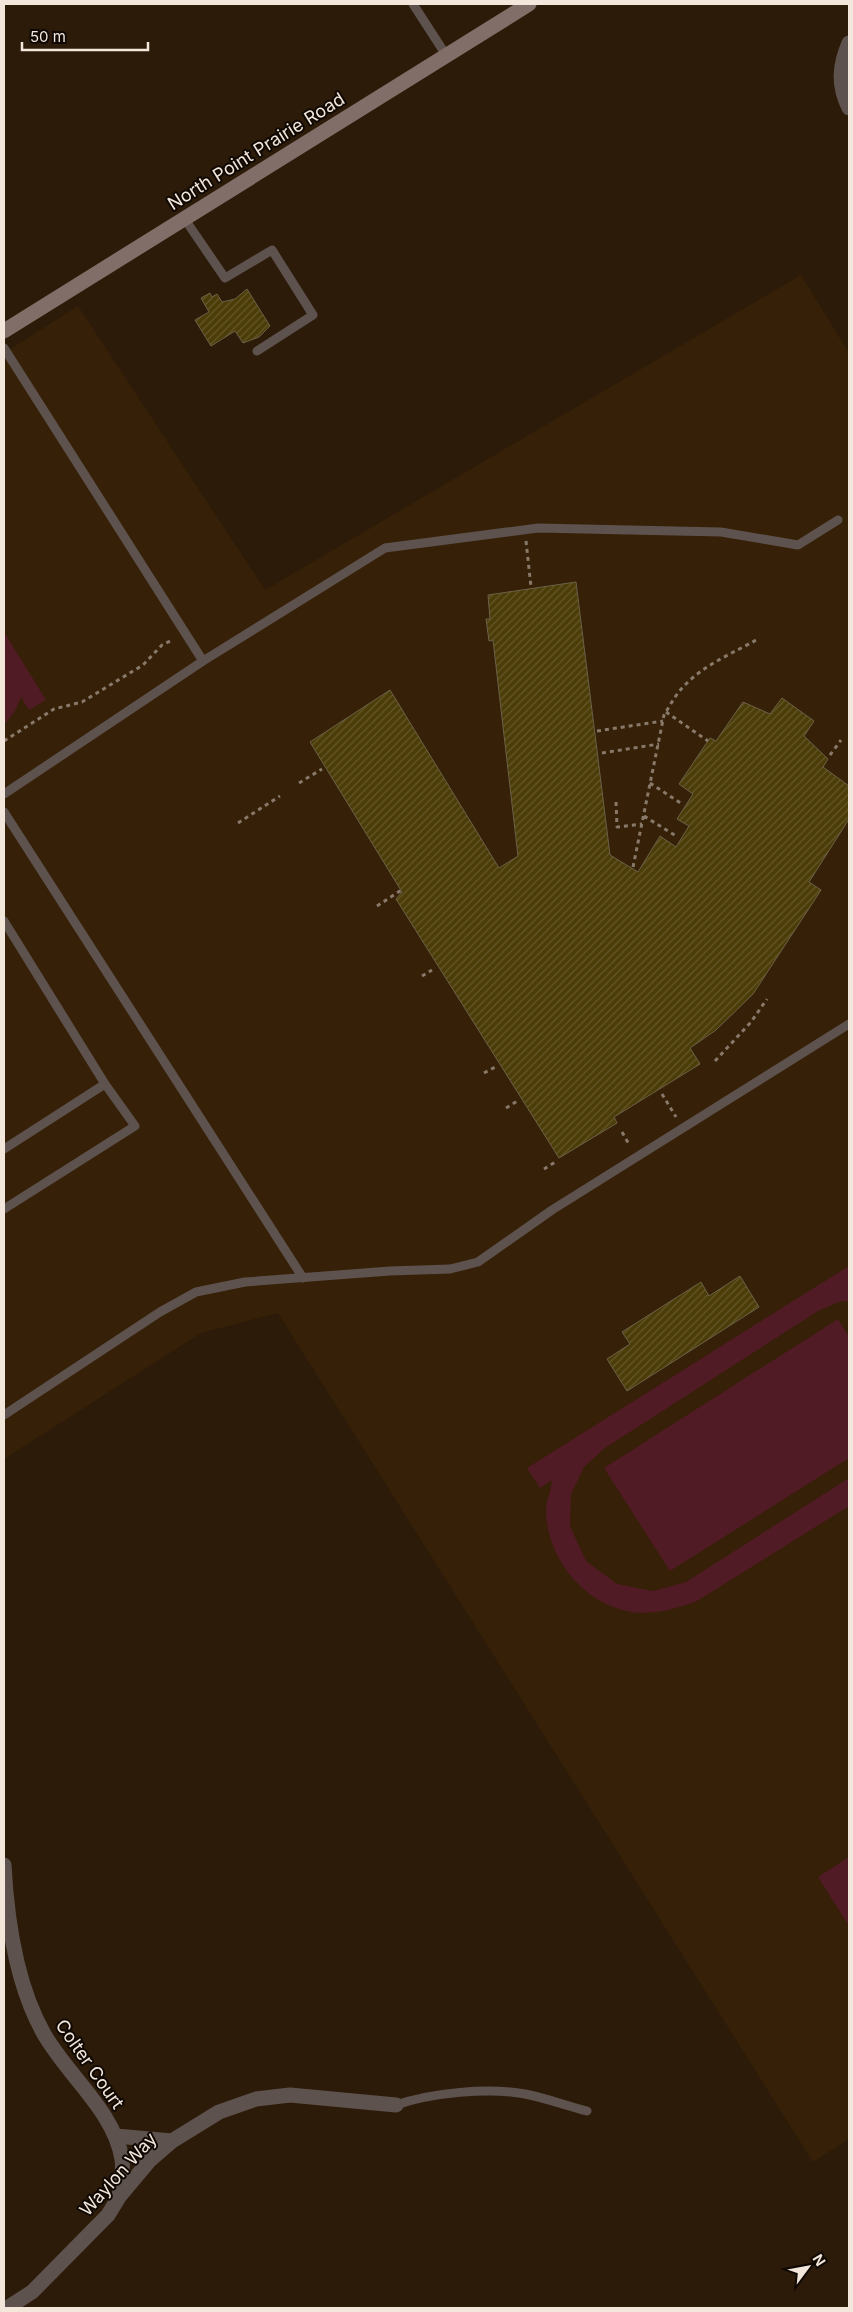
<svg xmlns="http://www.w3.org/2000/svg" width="853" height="2312" font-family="Inter,sans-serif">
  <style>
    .built { fill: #362007 }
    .grass { fill: #501b24 }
    .building { fill: url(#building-hatch); stroke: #6b6248 }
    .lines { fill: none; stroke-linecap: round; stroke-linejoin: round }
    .path { stroke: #88796a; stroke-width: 3; stroke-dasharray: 4 4; stroke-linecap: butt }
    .lane { stroke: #5e524e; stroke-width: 9 }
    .street { stroke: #5e524e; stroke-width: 15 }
    .secondary { stroke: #826e68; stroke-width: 15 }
    .labels { text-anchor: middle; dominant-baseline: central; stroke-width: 4; stroke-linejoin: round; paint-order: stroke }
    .street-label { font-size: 18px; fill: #f3e7dc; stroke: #0f0803 }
  </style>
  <defs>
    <pattern id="building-hatch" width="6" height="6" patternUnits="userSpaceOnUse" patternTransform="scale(1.25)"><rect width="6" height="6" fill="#4b3c08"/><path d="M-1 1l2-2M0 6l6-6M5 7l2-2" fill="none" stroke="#65582b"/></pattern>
  </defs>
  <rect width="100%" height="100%" fill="#2d1b09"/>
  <path class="built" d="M801,275L849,353V2139L813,2162L278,1313L201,1333L4,1459V353L78,306L265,590Z"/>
  <path class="grass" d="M4,632L46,700L29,710L21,697L15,711L4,725Z
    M849,1266V1301H841L818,1311L605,1448L584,1467L571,1494L570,1526L586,1561L617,1584L653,1591L686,1582L849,1478V1506L697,1601C679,1608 661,1613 641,1613C590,1610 549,1564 546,1514C545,1504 551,1491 552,1480L540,1488L527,1468Z
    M838,1319L849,1337V1458L670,1571L604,1468Z
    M849,1857V1926L818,1877Z"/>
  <path class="building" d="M247,289L270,326L259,337L243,343L235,331L211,346L195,320L209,312L201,298L210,293L212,297L217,294L222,302L235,299Z
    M576,582L610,855L638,872L660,836L676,847L689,826L677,819L693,794L679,784L710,738L716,741L743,702L770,714L782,698L814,721L804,736L828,759L823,767L849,786V819L809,882L821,890L753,994L716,1030L690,1048L700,1064L614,1117L617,1123L559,1158L396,899L402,892L310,742L390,690L499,868L518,856L493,640L489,641L486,619H490L488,595Z
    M740,1276L759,1307L627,1391L607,1359L630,1344L622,1332L701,1282L709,1296Z"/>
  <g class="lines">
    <path class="path" d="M526,541L531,587
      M666,712L708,741
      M597,731L663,721
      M4,741L54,709L82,702L143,665L162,645L172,640
      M602,753L659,744
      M830,755L841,740
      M299,783L322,769
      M650,783L682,804
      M616,802L617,827L642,824
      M644,816L676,836
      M238,823L280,796
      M633,867L664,715C671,704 677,692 687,683C706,664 735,652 758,639
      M377,906L403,889
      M422,976L432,970
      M715,1061L751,1022L767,999
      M484,1073L497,1066
      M662,1094L676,1117
      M506,1108L519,1100
      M622,1132L630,1146
      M544,1169L557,1161"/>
    <path class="lane" d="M413,4L446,55
      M184,218L225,278L272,250L313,315L257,351
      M4,348L203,661L385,548L538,528L721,532L798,545L838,520
      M4,794L203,661
      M4,812L303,1278
      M4,921L105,1084L135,1126L4,1209
      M4,1149L105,1084
      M4,1415L160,1312L196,1292L245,1282L390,1271L450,1269L478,1262L552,1210L849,1024
      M396,2105C431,2093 488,2087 525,2094C546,2098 567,2106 587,2111"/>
    <path class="street" d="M849,43C839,66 838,86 849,108
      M4,1865C7,1921 16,1985 44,2034C68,2076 114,2111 122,2159C124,2171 120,2186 119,2197
      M116,2136L172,2141
      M7,2308L32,2292L108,2215L119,2197L150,2160L172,2141L219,2112L256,2099L290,2095L396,2105"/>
    <path class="secondary" d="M4,331L529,4"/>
  </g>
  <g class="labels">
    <g class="street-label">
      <text transform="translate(256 151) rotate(-32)">North Point Prairie Road</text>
      <text transform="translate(90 2064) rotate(55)">Colter Court</text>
      <text transform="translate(118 2174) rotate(-48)">Waylon Way</text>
    </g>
  </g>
  <rect width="853" height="2312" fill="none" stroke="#f3e7dc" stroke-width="10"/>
  <g transform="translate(808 2267) rotate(58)" stroke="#0f0803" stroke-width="4" paint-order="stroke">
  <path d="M0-4L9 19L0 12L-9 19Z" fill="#f3e7dc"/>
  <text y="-8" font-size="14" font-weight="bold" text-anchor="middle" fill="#f3e7dc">N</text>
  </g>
  <path d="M22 42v8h126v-8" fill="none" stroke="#f3e7dc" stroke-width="2.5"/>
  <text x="30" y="42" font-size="15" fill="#f3e7dc" stroke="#0f0803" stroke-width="4" paint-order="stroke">50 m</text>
</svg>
